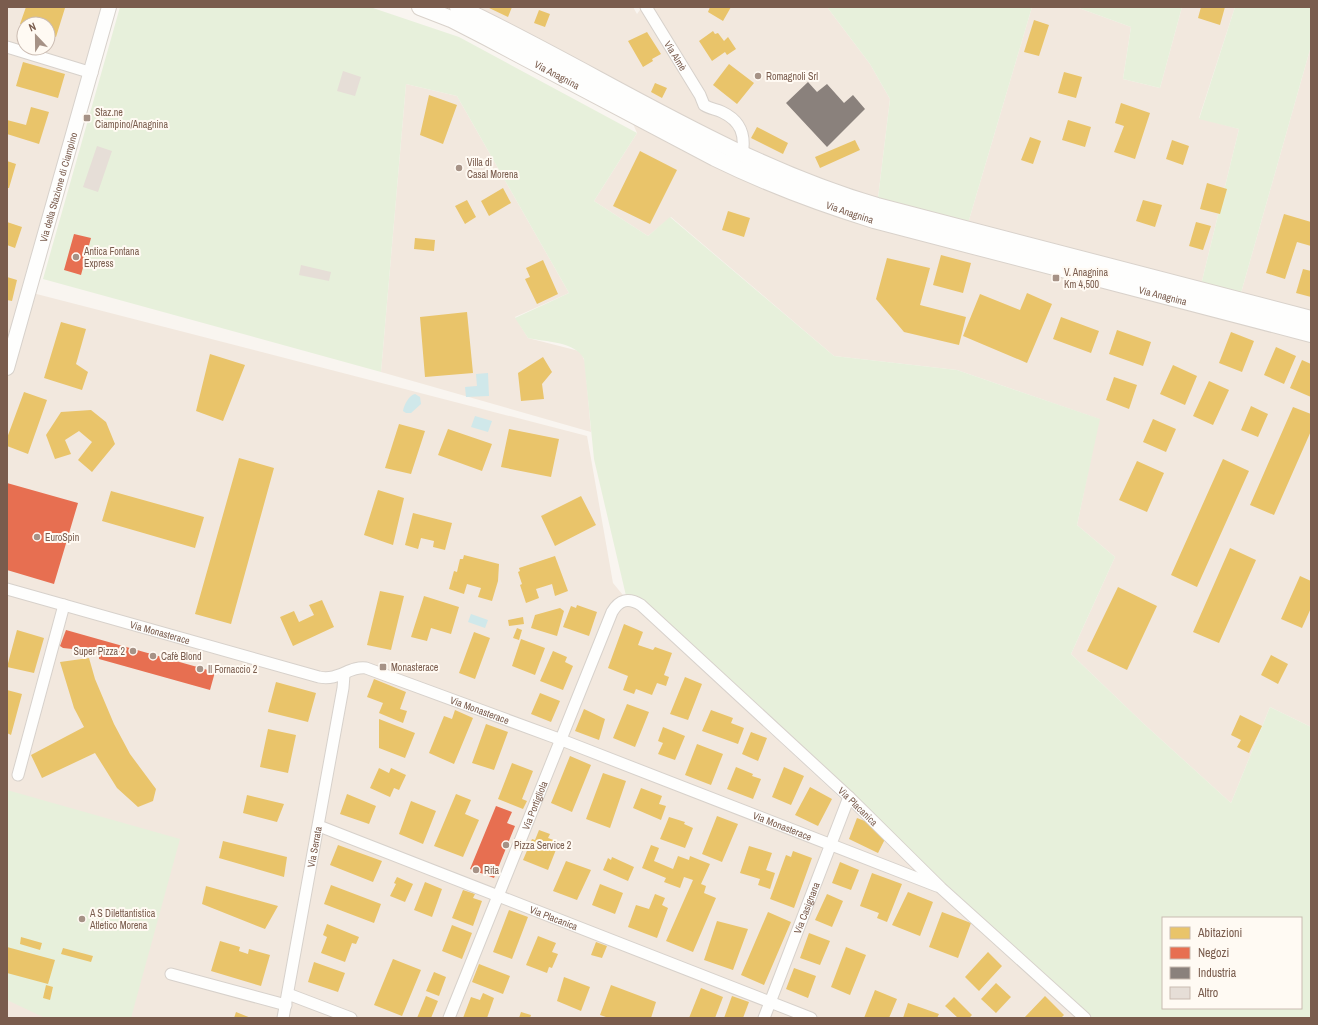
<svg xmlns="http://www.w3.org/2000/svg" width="1318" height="1025" font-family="'Archivo Narrow',sans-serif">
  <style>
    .residential { fill: #f2e8de; fill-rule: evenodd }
    .green { fill: #e7f0db; fill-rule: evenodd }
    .water { fill: #d0e8ea }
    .homes { fill: #e9c46a }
    .shops { fill: #e76f51 }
    .industry { fill: #8a817c }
    .building { fill: #e6ded7 }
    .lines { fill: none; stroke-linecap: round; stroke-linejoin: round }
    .minor-casing { stroke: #d7d1cb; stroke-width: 13 }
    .tertiary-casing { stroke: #d7d1cb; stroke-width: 16 }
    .secondary-casing { stroke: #d9d2cb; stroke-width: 18 }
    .minor { stroke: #fefefd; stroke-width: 11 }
    .tertiary { stroke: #fefefd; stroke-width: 14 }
    .secondary { stroke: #fefefd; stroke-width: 16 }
    .poi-dot { fill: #a69286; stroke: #fffaf3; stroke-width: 1.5 }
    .labels { text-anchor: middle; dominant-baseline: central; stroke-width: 4; stroke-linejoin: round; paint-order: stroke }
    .street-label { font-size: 10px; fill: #7a5c4d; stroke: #fffaf3 }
    .poi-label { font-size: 10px; fill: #7a5c4d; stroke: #fffaf3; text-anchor: start }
  </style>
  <rect width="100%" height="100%" fill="#f9f5f0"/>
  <path class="residential" d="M7,7H102L21,290L587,436L613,583L627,600L1077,1018H7ZM24,24H48V48H24Z
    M482,7H633L637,14L642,7H827L870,64L890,99L877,206L966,230L1032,7H1076L1131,27L1123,79L1160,88L1182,7H1235L1199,118L1239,129L1200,289L1239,300L1311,46V727L1270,707L1231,803L1144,724L1071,654L1115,557L1077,525L1099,419L957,370L834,356L671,217L648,236L594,201L637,133L616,85L481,11Z
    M406,84L457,96L569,293L515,317L528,338L579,351L582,355L585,362L591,432L381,372Z"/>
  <path class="green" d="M120,7H370L459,37L637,133L594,201L648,236L670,217L834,356L957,370L1100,419L1077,525L1115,557L1071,654L1144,724L1231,803L1270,707L1311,727V1018H1085L641,605L627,600L594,459L584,359C575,341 545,342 528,338L515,318L569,293L457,96L406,84L381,372L43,279ZM1163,918H1301V1008H1163Z
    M827,7H1032L966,230L877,206L890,99L870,64Z
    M1076,7H1182L1160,88L1123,79L1131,27Z
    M1235,7H1311V46L1239,300L1200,289L1239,129L1199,119Z
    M7,790L180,839L131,1018H45L7,1000Z"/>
  <path class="water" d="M488,373L489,396L466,397L465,387L477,386L476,374Z
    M415,394L420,397L421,404L411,413H406L403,411C404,405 409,395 415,394Z
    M475,416L492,421L488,432L471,427Z
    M471,614L488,620L485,628L468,622Z"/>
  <path class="homes" d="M26,7L65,8L56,37L48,34V24H20Z
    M487,7H512L508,17Z
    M710,7H731L723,21L708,12Z
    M1201,7H1225L1220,25L1198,18Z
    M539,10L550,14L545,27L534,23Z
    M1034,20L1049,25L1039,56L1024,52Z
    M713,31L715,34L718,33L724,41L728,37L736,49L727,55L725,52L712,61L699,41Z
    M647,32L661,54L652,59L653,61L643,67L628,41Z
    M23,62L65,74L58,98L16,86Z
    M729,64L754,83L737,104L713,85Z
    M1064,72L1082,77L1076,98L1058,93Z
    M655,83L667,88L662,98L651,92Z
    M429,95L457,105L443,144L420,135Z
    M1121,103L1150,113L1135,159L1114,152L1124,126L1115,123Z
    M31,107L49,112L39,144L7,134V120L26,125Z
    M1068,120L1091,127L1085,147L1062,140Z
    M757,127L788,143L783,154L751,138Z
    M1030,137L1041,141L1033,164L1021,160Z
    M855,140L860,150L820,168L815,157Z
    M1172,140L1189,146L1183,165L1166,159Z
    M640,151L677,170L650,224L613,206Z
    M7,161L16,164L9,188H7Z
    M1207,183L1227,189L1220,214L1200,209Z
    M503,188L511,203L489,216L481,201Z
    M467,200L476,217L465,224L455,206Z
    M1143,200L1162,205L1155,227L1136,221Z
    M728,211L750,218L744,237L722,230Z
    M1284,214L1311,222V246L1297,242L1285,279L1266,273Z
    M7,222L22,227L15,248L7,245Z
    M1196,222L1211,226L1203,250L1189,246Z
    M415,238L435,240L434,251L414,249Z
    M941,255L971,263L963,293L933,285Z
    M887,258L930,268L920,305L966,317L959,345L904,332L876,299Z
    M543,260L558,294L537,304L525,279L530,277L526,268Z
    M1303,269L1311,271V297L1296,293Z
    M7,277L17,280L12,301L7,300Z
    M1027,293L1052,304L1027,363L963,336L980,294L1020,310Z
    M467,312L473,373L425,377L420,317Z
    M1061,317L1099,331L1091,353L1053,339Z
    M61,322L86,329L76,364L88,372L82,390L44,378Z
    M1117,330L1151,342L1143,366L1109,354Z
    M1231,332L1254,341L1242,372L1219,363Z
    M1276,347L1296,356L1284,384L1264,375Z
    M210,354L245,365L223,421L196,411Z
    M543,357L552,372L542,384L544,399L521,401L518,373Z
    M1302,360L1311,364V397L1290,388Z
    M1173,365L1197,376L1185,405L1160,394Z
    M1114,377L1137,385L1129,409L1106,400Z
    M1209,381L1229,390L1213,425L1193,416Z
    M24,392L47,400L28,454L7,446V438Z
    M1251,406L1268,414L1258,437L1241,430Z
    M1293,407L1311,414V431L1274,515L1250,505Z
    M91,410L106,422L115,444L92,472L78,460L92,442L79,431L65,440L71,454L55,459L46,435L61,412Z
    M1153,419L1176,429L1166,452L1143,442Z
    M399,424L425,431L411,474L385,468Z
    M448,429L492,444L482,471L438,455Z
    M509,429L559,439L551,477L501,467Z
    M239,458L274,468L231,624L195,614Z
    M1223,459L1249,471L1197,587L1171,575Z
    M1137,461L1164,473L1147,512L1119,500Z
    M378,490L404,498L393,545L364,535Z
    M111,491L204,517L195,548L102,521Z
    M581,496L596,525L555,546L541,516Z
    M413,513L452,523L445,550L433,547L434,541L421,538L418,549L405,545Z
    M1230,548L1256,560L1219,643L1193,632Z
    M464,555L499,564L498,581L492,601L478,597L481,588L467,584L464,594L449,589L454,571L457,572L460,559H463Z
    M555,556L568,591L555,596L552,584L536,589L539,598L526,603L520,585L522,584L518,572L520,571L519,568Z
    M1300,576L1311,581V608L1302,628L1281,619Z
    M1118,587L1157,606L1127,670L1087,651Z
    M380,591L404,596L391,650L367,645Z
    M424,596L459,607L451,634L431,628L427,641L411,637Z
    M322,600L334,627L293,646L280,617L294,611L299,622L314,615L309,605Z
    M577,605L597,612L589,636L563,627L571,606L576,608Z
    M560,608L564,611L557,636L531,628L535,615Z
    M523,617L524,624L509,626L508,620Z
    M624,624L643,632L638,645L653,650L655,647L672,653L664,675L669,677L666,686L657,683L652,695L636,689L634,694L623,690L628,676L608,668Z
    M517,628L522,630L519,640L513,638Z
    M17,630L44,638L34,673L7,667Z
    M474,632L490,638L475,679L459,673Z
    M521,639L545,648L535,675L512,666Z
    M553,651L567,657L565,662L573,666L563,690L540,681Z
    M1271,655L1288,664L1278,684L1261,675Z
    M89,658L95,679L114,724L130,754L156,789L153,801L138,807L117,788L95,753L42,778L31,755L84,727L74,708L60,662Z
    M685,677L702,684L688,720L670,714Z
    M374,679L406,692L400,709L407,711L403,723L379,713L383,703L367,697Z
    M276,682L316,693L308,722L268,712Z
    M7,690L22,694L11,735L7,733Z
    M540,693L560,701L551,722L531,714Z
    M627,704L649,712L635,747L613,738Z
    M584,709L605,719L599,740L575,731Z
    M455,710L473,718L454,764L429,753L444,716L452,719Z
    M711,710L733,718L731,723L744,728L738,744L702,731Z
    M1240,715L1262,726L1249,753L1237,747L1241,740L1231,735Z
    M379,719L415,733L405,758L379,748Z
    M486,724L508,732L494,770L472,763Z
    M663,727L685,736L675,760L658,754L663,743L658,741Z
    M268,729L296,735L288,773L260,767Z
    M751,732L767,738L758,761L742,754Z
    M697,744L723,754L711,785L685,775Z
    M570,756L591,765L572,812L551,803Z
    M512,763L533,771L522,799L527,801L523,809L498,799Z
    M736,767L753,774L752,776L761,779L753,799L727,789Z
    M784,767L804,776L791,805L772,797Z
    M379,768L389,773L391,768L406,775L399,790L394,788L390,797L370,788Z
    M603,773L626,781L610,828L586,819Z
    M810,787L832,799L818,826L795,815Z
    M641,788L662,796L659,804L666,806L661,820L633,808Z
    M347,794L376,806L369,824L340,814Z
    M456,794L471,800L465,814L479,820L463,857L434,846Z
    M247,795L284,804L277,822L243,813Z
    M411,801L436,811L423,844L399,834Z
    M717,816L738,824L722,862L702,854Z
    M669,817L685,822L684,824L693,828L685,848L660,839Z
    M857,818L870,823L885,839L878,853L849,839Z
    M539,830L550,834L548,838L559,842L548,870L523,860L532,839L535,840Z
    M223,841L287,857L284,877L219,858Z
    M338,845L382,861L373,882L330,865Z
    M651,845L659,848L654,861L673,869L678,856L689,860L690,856L710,864L701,884L706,886L704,893L716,898L693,952L666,941L693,880L684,877L680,888L664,882L666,878L642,868Z
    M749,846L772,853L766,870L775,873L770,889L758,885L760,879L740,873Z
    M793,851L812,858L794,908L770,899L786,855L791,857Z
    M612,857L634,867L628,881L603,870L608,858L611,860Z
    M566,861L591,870L577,900L553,891Z
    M840,862L859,870L851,890L832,883Z
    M872,873L902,884L887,922L877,918L879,913L860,906Z
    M397,877L413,884L405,902L390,896L396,884L394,883Z
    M425,882L442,889L432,917L414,910Z
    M600,884L623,893L615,914L592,905Z
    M331,885L381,904L374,923L324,904Z
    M206,886L278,906L265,929L202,904Z
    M463,890L475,894L473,898L482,901L473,926L452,918Z
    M908,892L933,902L920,936L892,925Z
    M655,894L665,898L662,905L668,908L657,938L628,927L636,905L649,909Z
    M827,894L843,901L832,927L815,920Z
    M509,910L528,917L512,959L493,952Z
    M768,912L791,922L764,985L741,975Z
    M942,912L971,923L958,958L929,947Z
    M717,921L748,929L733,970L704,960Z
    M327,924L359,937L356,944L352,943L345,962L321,953L327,937L323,935Z
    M452,925L472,933L462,959L442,951Z
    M809,933L830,941L820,965L800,958Z
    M538,936L556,943L552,952L558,954L552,968L549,967L547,973L526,965Z
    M21,937L42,943L40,950L20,944Z
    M220,941L240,947L239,951L248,954L249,949L270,955L261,986L211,971Z
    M596,942L607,946L602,958L591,955Z
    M7,947L55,960L48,984L7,973Z
    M846,947L866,955L850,995L831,987Z
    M63,948L93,956L91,962L61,954Z
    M988,952L1002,966L979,991L965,977Z
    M393,959L421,970L402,1016L374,1005Z
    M314,962L345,973L338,992L308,982Z
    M479,964L510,976L503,994L472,982Z
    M794,968L816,976L808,998L786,989Z
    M434,972L446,977L439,996L426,991Z
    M564,977L590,987L581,1011L557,1001Z
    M996,983L1011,997L996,1013L981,999Z
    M46,985L53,987L50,1000L43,998Z
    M611,985L656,1002L651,1018H609L600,1015Z
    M701,988L723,997L715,1018H689Z
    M875,990L897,999L889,1018H864Z
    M483,993L494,998L487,1018H463L471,997L480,1000Z
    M426,996L438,1001L431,1018H417Z
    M732,996L749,1002L743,1018H724Z
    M1045,996L1064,1015L1061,1018H1024Z
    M954,997L972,1015L969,1018H958L945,1006Z
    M908,1003L939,1014L937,1018H903Z
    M236,1012L251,1018H234Z
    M521,1012L531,1015L530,1018H519Z"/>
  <path class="shops" d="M74,234L91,238L81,275L64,270Z
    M7,483L78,503L54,584L7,570Z
    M66,630L215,672L210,690L99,659V654L82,650L63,648L60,646Z
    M496,806L512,812L507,823L515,826L494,878L470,869Z"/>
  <path class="industry" d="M808,82L817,92L827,84L844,103L853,95L865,109L827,147L786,103Z"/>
  <path class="building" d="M343,71L361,77L355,96L337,91Z
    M97,146L112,151L98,192L83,187Z
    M301,265L331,272L329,281L299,275Z"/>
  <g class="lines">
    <defs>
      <g id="minor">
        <path id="s1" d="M646,7L700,95L704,105C710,109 716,109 722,112C741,121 746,135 742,155"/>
        <path d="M7,47L92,73"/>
        <path id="s2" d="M7,589L319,677C339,681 349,666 366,668L559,739L937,886"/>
        <path d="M18,775L64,605"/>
        <path id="s3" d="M319,826L811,1018"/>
        <path d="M171,974L286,1005"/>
        <path d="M288,994L351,1018"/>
        <path id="s4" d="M283,1018L343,688L344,675"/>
        <path id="s5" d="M449,1018L612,612C619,600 628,597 641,605L849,797L941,888L1085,1018"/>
        <path id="s6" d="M764,1018L849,797"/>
      </g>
      <g id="tertiary">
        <path id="s7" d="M7,368L109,7"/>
      </g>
      <g id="secondary">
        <path id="s8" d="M420,7L451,19L486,37L715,158C766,183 819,203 874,220L1311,334"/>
        <path d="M458,7C598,73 727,162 877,206L1311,319"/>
      </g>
    </defs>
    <use href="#minor" class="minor-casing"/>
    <use href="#tertiary" class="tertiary-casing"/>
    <use href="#secondary" class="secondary-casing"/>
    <use href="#minor" class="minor"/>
    <use href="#tertiary" class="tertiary"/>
    <use href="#secondary" class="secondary"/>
  </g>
  <g class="poi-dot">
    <circle cx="758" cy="76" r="4"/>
    <rect x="83" y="114" width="8" height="8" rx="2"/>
    <circle cx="459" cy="168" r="4"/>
    <circle cx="76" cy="257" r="4"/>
    <rect x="1052" y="274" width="8" height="8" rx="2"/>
    <circle cx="37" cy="537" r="4"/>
    <circle cx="133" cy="651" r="4"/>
    <circle cx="153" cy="656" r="4"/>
    <rect x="379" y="663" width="8" height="8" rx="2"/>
    <circle cx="200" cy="669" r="4"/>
    <circle cx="506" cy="845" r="4"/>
    <circle cx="476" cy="870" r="4"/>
    <circle cx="82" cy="919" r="4"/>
  </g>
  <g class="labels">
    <g class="street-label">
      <text stroke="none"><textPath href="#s1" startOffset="57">Via Almè</textPath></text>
      <text stroke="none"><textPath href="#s8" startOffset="153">Via Anagnina</textPath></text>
      <text stroke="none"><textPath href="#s7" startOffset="188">Via della Stazione di Ciampino</textPath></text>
      <text stroke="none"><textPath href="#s8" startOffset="477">Via Anagnina</textPath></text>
      <text stroke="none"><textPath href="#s8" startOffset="801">Via Anagnina</textPath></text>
      <text stroke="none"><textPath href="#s2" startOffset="159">Via Monasterace</textPath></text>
      <text stroke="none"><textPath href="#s2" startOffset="494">Via Monasterace</textPath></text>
      <text stroke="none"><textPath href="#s5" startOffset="229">Via Portigliola</textPath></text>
      <text stroke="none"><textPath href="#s5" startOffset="768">Via Placanica</textPath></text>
      <text stroke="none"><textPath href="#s2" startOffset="818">Via Monasterace</textPath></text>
      <text stroke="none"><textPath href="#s4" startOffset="174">Via Serrata</textPath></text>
      <text stroke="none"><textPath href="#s6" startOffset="118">Via Casignana</textPath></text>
      <text stroke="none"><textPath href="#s3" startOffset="252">Via Placanica</textPath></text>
    </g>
    <g class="poi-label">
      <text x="766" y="76">Romagnoli Srl</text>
      <text x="95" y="112">Staz.ne<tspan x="95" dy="12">Ciampino/Anagnina</tspan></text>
      <text x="467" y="162">Villa di<tspan x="467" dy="12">Casal Morena</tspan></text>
      <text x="84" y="251">Antica Fontana<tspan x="84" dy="12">Express</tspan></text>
      <text x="1064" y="272">V. Anagnina<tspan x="1064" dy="12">Km 4,500</tspan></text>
      <text x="45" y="537">EuroSpin</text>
      <text x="125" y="651" text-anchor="end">Super Pizza 2</text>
      <text x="161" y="656">Cafè Blond</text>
      <text x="391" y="667">Monasterace</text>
      <text x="208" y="669">Il Fornaccio 2</text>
      <text x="514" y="845">Pizza Service 2</text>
      <text x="484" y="870">Rita</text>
      <text x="90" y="913">A S Dilettantistica<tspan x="90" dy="12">Atletico Morena</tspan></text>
    </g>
  </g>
  <rect width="1318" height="1025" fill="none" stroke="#7a5c4d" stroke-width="16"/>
  <rect x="1162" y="917" width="140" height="92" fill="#fffaf3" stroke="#cabbb1"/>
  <rect x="1170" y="927" width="20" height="12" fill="#e9c46a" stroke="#cabbb1"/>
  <text x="1198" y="937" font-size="12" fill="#7a5c4d">Abitazioni</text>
  <rect x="1170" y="947" width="20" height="12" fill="#e76f51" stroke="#cabbb1"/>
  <text x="1198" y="957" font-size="12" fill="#7a5c4d">Negozi</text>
  <rect x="1170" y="967" width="20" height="12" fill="#8a817c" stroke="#cabbb1"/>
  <text x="1198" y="977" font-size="12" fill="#7a5c4d">Industria</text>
  <rect x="1170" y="987" width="20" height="12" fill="#e6ded7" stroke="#cabbb1"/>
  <text x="1198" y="997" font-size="12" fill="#7a5c4d">Altro</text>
  <g transform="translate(36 36) rotate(338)"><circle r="19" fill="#fffaf3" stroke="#cabbb1"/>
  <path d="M0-3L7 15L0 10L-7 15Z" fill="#a69286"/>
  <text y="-6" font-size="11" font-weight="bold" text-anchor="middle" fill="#7a5c4d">N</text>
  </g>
</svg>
